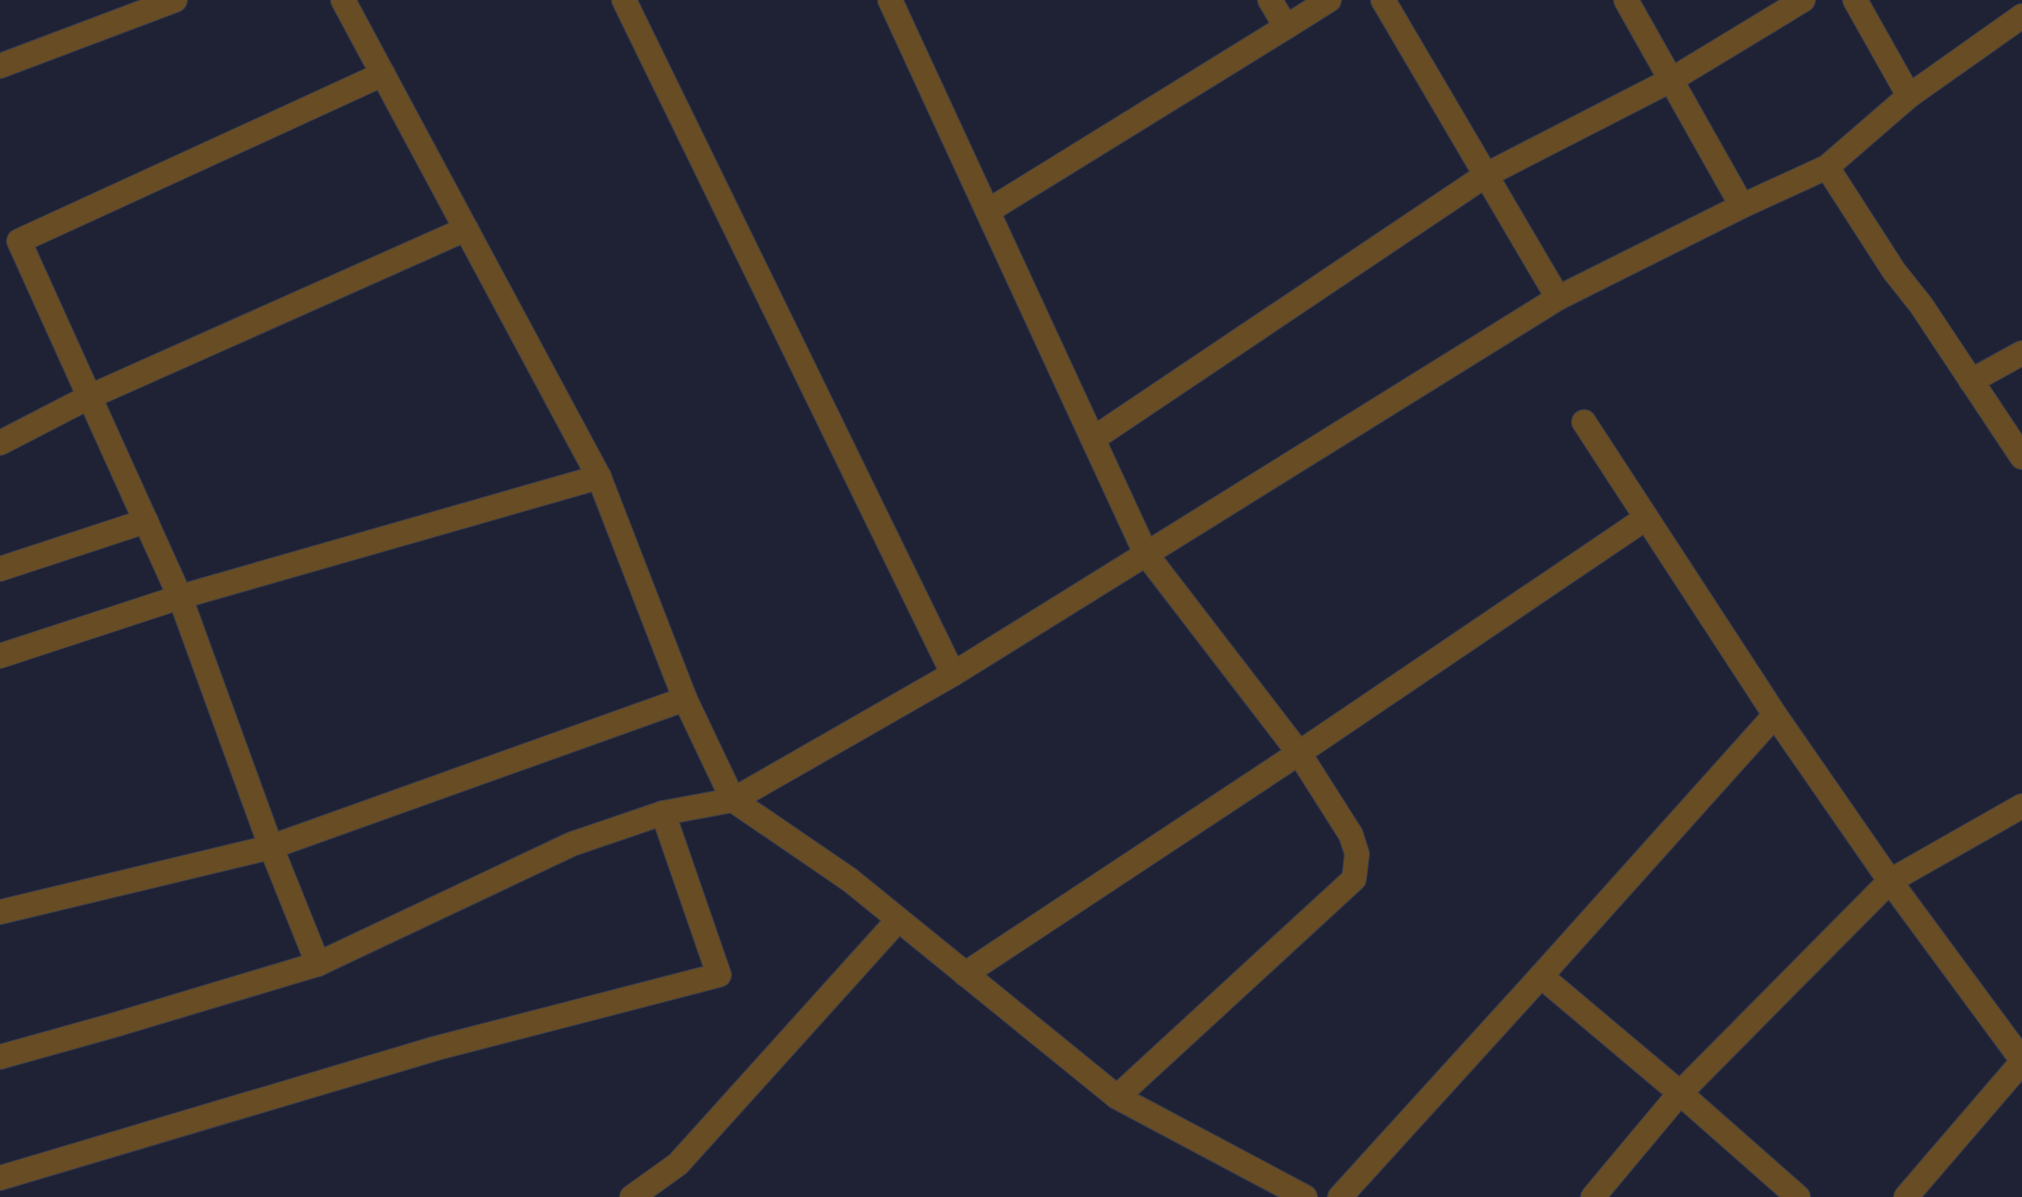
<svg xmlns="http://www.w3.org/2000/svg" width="2022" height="1197" viewBox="0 0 2022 1197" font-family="'Roboto Condensed',sans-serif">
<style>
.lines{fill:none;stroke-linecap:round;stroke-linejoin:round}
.street-casing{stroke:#383c4d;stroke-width:26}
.street{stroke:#684c24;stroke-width:24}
</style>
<rect width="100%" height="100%" fill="#1e2234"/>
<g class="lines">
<defs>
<g id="street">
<path d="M343 0 599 477 685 699 733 800 953 674 1558 298 1742 206 1827 167 1909 96 2022 16"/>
<path d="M624 0 953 674"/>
<path d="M1270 0 1286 27 1329 0"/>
<path d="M1383 0 1558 298"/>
<path d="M1626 0 1742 206"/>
<path d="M1855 0 1909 96"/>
<path d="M0 66 175 0"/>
<path d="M1827 167 1894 271 1921 305 2022 457"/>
<path d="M988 211 1286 27"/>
<path d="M1971 381 2022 353"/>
<path d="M1584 422 1775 715 1890 881 2022 806"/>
<path d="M1093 439 1486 175 1671 80 1803 0"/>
<path d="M0 443 89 397 466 229"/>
<path d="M0 569 146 521"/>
<path d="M0 656 180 597 599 477"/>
<path d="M0 912 271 847 685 699"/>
<path d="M318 964 271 847 180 597 19 241 383 74"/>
<path d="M965 974 1299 753 1646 518"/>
<path d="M1541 976 1680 1093 1798 1197"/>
<path d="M0 1057 111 1026 318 964 572 844 663 813 733 800 850 880 1117 1097 1354 879 1357 854 1351 835 1299 753 1146 554 890 0"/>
<path d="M1117 1097 1305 1197"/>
<path d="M0 1178 437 1048 719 975 663 813"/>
<path d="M632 1197 678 1164 898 920"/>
<path d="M1340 1197 1541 976 1775 715"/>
<path d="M1593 1197 1680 1093 1890 881 2022 1060"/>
<path d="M1906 1197 2022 1062"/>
</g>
</defs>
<!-- street casing -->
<use href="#street" class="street-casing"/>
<!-- street -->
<use href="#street" class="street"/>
</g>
</svg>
